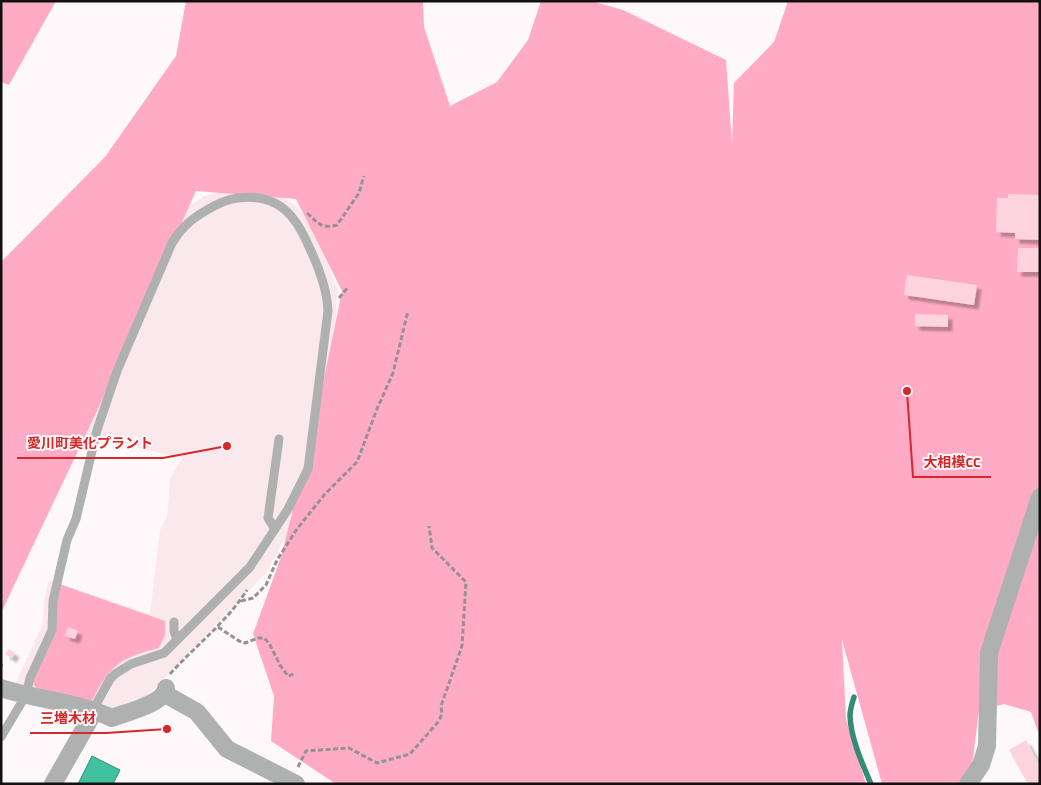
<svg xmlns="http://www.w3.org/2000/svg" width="1041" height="785" viewBox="0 0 1041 785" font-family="'Titillium Web','Noto Sans JP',sans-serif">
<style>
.built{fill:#f9e9ed}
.green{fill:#ffabc5}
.water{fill:#41c29f;stroke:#338d74}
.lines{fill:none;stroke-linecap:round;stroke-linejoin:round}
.stream{stroke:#338d74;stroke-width:5.5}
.building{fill:#fdd3de;filter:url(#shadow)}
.path{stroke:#969192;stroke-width:3;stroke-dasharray:5 2.5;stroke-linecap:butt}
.lane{stroke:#afb1b0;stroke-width:9}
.street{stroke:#afb1b0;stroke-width:18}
.leader{fill:none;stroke:#d62828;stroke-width:2}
.callout-dot{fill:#d62828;stroke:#fff8fa;stroke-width:2}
.callout-label{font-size:14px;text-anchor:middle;font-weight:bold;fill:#d62828;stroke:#fff8fa;stroke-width:4;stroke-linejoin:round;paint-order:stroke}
</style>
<defs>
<filter id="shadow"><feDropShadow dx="4.5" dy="4.5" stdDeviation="1" flood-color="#0004"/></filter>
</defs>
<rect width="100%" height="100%" fill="#fff8fa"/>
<!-- built -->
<path class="built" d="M229 188 270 190 295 205 309 221 338 290 329 393 319 473 267 572 145 698 116 711 14 686 43 624 44 600 49 580 150 614 160 530 167 517 170 479 182 458 81 434 179 214 204 196Z"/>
<!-- green -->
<g class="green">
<path d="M1 1H56L9 85 1 82Z"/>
<path d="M186 1H423L424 27 450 106 497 82 528 40 541 1H591L623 10 726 60 732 144 734 83 774 42 788 1H1040V737L1031 712 1004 704 979 711 972 765 961 784H882L842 640 846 719 866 784H336L271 741 274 696 253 634 281 557 316 418 342 291 296 199 196 191 96 413 1 613V262L105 157 176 56Z"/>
<path d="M59 584 165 621V635L159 648C121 657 109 666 92 701L37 690 33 683 40 664Z"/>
</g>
<!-- water -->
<path class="water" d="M92 756 120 770 113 784H78Z"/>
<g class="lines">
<!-- stream -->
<path class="stream" d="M854 697C852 703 850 710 850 716 851 739 862 763 871 784"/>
</g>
<!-- building -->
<g class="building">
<path d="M1008 194 1040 195V240L1015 239V233L996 232 997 198H1008Z"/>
<path d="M1018 248H1040V272H1017Z"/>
<path d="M907 275 977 285 974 305 904 295Z"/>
<path d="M915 314 948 315V327L915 326Z"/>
<path d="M68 627 78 631 75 639 65 636Z"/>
<path d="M9 649 15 653 12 658 5 654Z"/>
<path d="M1026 740 1040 766V784H1028L1009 750Z"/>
</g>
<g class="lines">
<!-- path -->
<g class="path">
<path d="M307 213C318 223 321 229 337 225L359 193 364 176"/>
<path d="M339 298 348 287"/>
<path d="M241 601 253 598 266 585 277 560 297 529 325 494 357 462 377 409 393 373 408 311"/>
<path d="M218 627 239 641 245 643 258 638H264L269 643 280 665 288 676 294 674"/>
<path d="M1 666 2 664"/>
<path d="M170 674C196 645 226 623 247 590"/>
<path d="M298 767 306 751 349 748 377 763 410 754 439 721 442 714 441 706 462 646 466 582 432 548 429 526"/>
</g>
<!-- lane -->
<g class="lane">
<path d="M275 529 268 518 279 439"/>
<path d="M174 622V631L177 640"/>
<path d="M1 737 26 695 30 678 52 630 53 601 67 540 76 519 97 430 117 371 172 243C184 224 194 217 214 206 238 193 272 193 291 216 299 225 305 237 310 249 319 268 327 289 328 311L308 469 288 509 250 567 164 653 131 664 115 674 110 679 93 710"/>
</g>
<!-- street -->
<g class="street">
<path d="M1 688C38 700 77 702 112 718 127 712 164 704 166 688"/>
<path d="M165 694 197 712 227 749 296 784"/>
<path d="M53 784 95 710"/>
<path d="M968 784 981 765 987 746 989 653 1040 497"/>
</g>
</g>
<!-- callouts -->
<path class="leader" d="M227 446L163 458H17M907 391L913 477H991M167 729L106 733H30"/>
<g class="callout-dot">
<circle cx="227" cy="446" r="5"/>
<circle cx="907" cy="391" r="5"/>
<circle cx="167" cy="729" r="5"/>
</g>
<g class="callout-label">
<text x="90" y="448">愛川町美化プラント</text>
<text x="952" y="467">大相模CC</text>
<text x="68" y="723">三増木材</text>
</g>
<!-- border -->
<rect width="1041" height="785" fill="none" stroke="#121010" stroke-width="5"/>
</svg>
